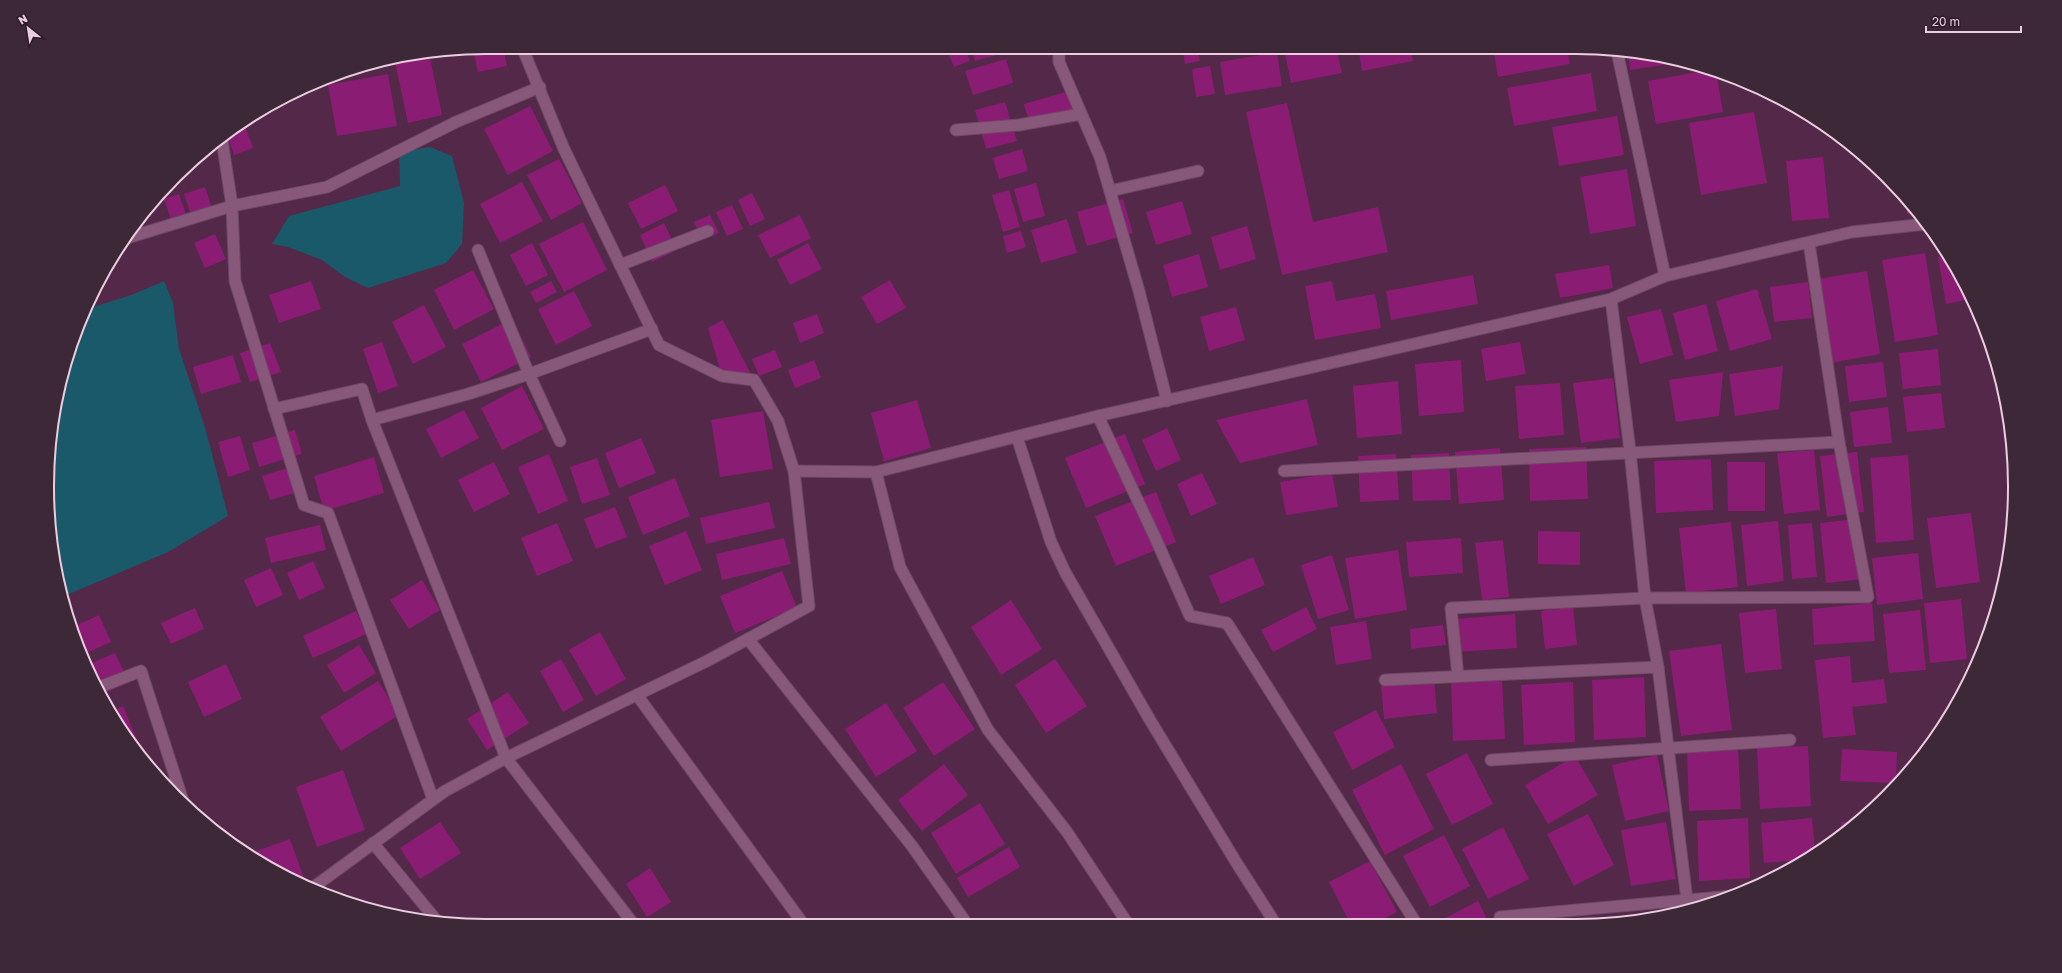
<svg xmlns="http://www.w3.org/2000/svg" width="2062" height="973" viewBox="0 0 2062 973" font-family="'Golos Text',sans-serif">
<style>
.water{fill:#195969}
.building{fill:#8a1d73}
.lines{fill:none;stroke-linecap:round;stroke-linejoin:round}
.minor-casing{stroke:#6d4863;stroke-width:13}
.minor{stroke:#88587a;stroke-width:11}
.rim{fill:none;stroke:#eacee0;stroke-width:2}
</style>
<rect width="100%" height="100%" fill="#542848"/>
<!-- water -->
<g class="water">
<path d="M430 147 452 156 464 203 462 244 446 263 368 288 345 277 322 260 288 247 272 244 289 216 400 186 399 152Z"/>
<path d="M164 281 173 303 179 349 205 427 228 516 168 552 62 597C42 521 43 419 71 345 75 332 81 321 87 309L134 294Z"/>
</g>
<!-- building -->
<g class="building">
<path d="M486 47H503L507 66 478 72 473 49Z"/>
<path d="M916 47H936L937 48 917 51Z"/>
<path d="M946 47H964L970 61 954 67Z"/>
<path d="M971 47H1007L1008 52 975 61Z"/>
<path d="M1182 47H1197L1200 61 1185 64Z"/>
<path d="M1289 47H1336L1342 73 1291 83 1284 48Z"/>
<path d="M1358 47H1410L1413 61 1362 71Z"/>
<path d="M1493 47H1567L1570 64 1498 77Z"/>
<path d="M1277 52 1282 86 1225 95 1220 62Z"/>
<path d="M1628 52 1661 55 1684 62 1630 70Z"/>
<path d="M429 53 442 115 408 123 394 57Z"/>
<path d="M1006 59 1013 83 973 95 965 71Z"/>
<path d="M1210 66 1215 94 1196 97 1192 69Z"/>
<path d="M1709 70 1716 72 1723 112 1656 124 1648 81Z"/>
<path d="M1591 73 1597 111 1514 126 1507 88Z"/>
<path d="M388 74 397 126 337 136 328 85Z"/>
<path d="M1076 89 1084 114 1031 129 1024 104Z"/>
<path d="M1005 102 1017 141 986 149 975 110Z"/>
<path d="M1287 103 1313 222 1378 207 1388 252 1282 275 1246 112Z"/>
<path d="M530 106 553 151 508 175 484 129Z"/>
<path d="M1754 112 1767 183 1701 195 1689 123Z"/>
<path d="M1617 116 1624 155 1559 166 1552 127Z"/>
<path d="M244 123 253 148 234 155 227 135Z"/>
<path d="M1022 149 1028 171 999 179 993 158Z"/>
<path d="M1823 157 1829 218 1792 221 1786 161Z"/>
<path d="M559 159 582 203 551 220 527 175Z"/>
<path d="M1627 169 1636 226 1590 234 1580 177Z"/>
<path d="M522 182 543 221 500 243 480 204Z"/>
<path d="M1036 183 1045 216 1023 222 1014 189Z"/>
<path d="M665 185 678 211 641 229 628 203Z"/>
<path d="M205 187 214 214 193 221 184 194Z"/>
<path d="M1009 190 1020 227 1003 232 992 195Z"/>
<path d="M752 193 765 219 750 226 738 200Z"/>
<path d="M179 194 188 220 173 225 164 199Z"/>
<path d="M1123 199 1133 233 1087 246 1077 212Z"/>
<path d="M1906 200 1909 203 1917 213 1907 214Z"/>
<path d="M1182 201 1192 234 1156 245 1146 212Z"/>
<path d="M732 205 743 229 727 236 716 212Z"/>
<path d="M710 215 719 233 702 240 694 222Z"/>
<path d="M800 215 811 238 770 258 758 235Z"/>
<path d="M1067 219 1077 253 1041 263 1031 230Z"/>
<path d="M583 222 607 270 564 292 539 244Z"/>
<path d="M664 223 677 250 652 262 640 235Z"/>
<path d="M1247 226 1256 259 1220 270 1211 237Z"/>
<path d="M1021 231 1026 247 1007 253 1003 236Z"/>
<path d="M215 234 226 259 205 268 194 243Z"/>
<path d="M532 243 548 275 526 286 510 255Z"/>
<path d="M808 243 822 269 790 285 777 260Z"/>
<path d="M1925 253 1938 335 1895 342 1882 260Z"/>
<path d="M1199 254 1208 287 1172 297 1163 265Z"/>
<path d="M1948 255 1971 299 1946 304 1938 257Z"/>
<path d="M1609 265 1613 288 1560 298 1555 274Z"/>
<path d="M473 270 494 309 454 330 434 290Z"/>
<path d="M1867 271 1880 354 1830 363 1817 279Z"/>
<path d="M1473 275 1478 304 1391 320 1386 291Z"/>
<path d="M890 280 906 308 877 324 861 297Z"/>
<path d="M311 281 321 309 279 323 269 295Z"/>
<path d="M551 281 557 292 536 303 530 292Z"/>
<path d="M1332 281 1336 301 1375 294 1381 328 1315 340 1305 286Z"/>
<path d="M1808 282 1812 318 1774 322 1770 287Z"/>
<path d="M1757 289 1772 339 1730 351 1716 301Z"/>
<path d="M574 291 592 326 556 345 538 309Z"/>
<path d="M1706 304 1718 351 1685 360 1673 313Z"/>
<path d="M424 305 446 347 413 364 392 322Z"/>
<path d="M1236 307 1245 340 1209 351 1200 317Z"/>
<path d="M1661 309 1673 355 1640 364 1627 317Z"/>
<path d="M817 314 824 333 800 343 793 323Z"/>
<path d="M512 319 531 357 481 382 462 344Z"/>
<path d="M723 320 754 380 722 376 708 328Z"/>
<path d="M382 342 398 386 378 393 363 349Z"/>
<path d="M1520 342 1526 374 1486 381 1481 349Z"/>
<path d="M270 343 281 372 250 382 240 353Z"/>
<path d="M1938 349 1941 385 1903 389 1899 353Z"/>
<path d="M775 350 782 367 759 376 752 359Z"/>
<path d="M233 355 241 382 201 394 193 367Z"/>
<path d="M814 360 821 378 795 388 788 370Z"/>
<path d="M1461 360 1464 412 1419 416 1415 364Z"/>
<path d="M1883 362 1887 397 1849 402 1845 366Z"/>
<path d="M1783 366 1779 409 1735 416 1729 374Z"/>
<path d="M1723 372 1719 416 1676 422 1669 380Z"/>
<path d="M1613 378 1620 438 1581 443 1573 383Z"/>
<path d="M1398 381 1402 434 1357 438 1353 386Z"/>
<path d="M1560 383 1564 435 1519 439 1515 386Z"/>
<path d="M522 386 544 429 502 450 481 408Z"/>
<path d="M1941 393 1945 428 1907 432 1903 397Z"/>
<path d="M1307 399 1318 445 1240 463 1216 420Z"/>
<path d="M917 400 931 448 884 461 871 413Z"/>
<path d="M1888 407 1892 443 1854 447 1850 412Z"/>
<path d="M464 410 479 438 441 458 426 429Z"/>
<path d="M763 411 773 469 720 477 711 420Z"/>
<path d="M1167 428 1181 460 1156 471 1142 440Z"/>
<path d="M295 430 302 454 259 467 252 443Z"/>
<path d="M1125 434 1145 484 1086 508 1065 458Z"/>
<path d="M240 436 250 470 228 477 218 442Z"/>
<path d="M641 438 656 473 619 488 605 453Z"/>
<path d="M1586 447 1588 499 1530 501 1529 449Z"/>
<path d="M1500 448 1504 500 1459 504 1455 452Z"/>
<path d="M1814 450 1820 510 1784 514 1777 453Z"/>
<path d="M1857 452 1864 512 1827 517 1820 456Z"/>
<path d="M1449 453 1451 500 1413 501 1411 455Z"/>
<path d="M549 454 568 501 538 514 518 467Z"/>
<path d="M1396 454 1399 500 1360 502 1358 456Z"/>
<path d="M1908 455 1914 540 1876 543 1870 458Z"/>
<path d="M374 457 384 493 324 511 314 476Z"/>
<path d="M597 458 610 495 582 504 570 467Z"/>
<path d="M1711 459 1713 510 1656 513 1654 461Z"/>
<path d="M494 462 510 494 474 512 458 480Z"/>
<path d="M1727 462H1765V511H1728Z"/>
<path d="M294 466 301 491 270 500 262 476Z"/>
<path d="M1202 473 1217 504 1191 516 1177 484Z"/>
<path d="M1332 473 1338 507 1286 515 1280 482Z"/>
<path d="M675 478 690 516 643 535 628 497Z"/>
<path d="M1156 492 1176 542 1116 566 1095 516Z"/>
<path d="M769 502 775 528 706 544 700 518Z"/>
<path d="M615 507 627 537 596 549 584 519Z"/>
<path d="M1971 513 1980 582 1936 588 1927 518Z"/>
<path d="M1856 519 1863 579 1826 583 1820 523Z"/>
<path d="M1778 521 1784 581 1747 586 1741 525Z"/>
<path d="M1731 522 1738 587 1686 593 1679 528Z"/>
<path d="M557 523 573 561 537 576 521 538Z"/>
<path d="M1812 523 1817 577 1792 579 1788 525Z"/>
<path d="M320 525 326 550 271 563 265 538Z"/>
<path d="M686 531 702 570 665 585 649 546Z"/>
<path d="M1538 531 1580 532V565L1538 564Z"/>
<path d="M784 538 791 564 722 580 716 554Z"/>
<path d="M1461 538 1463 573 1409 577 1406 542Z"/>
<path d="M1503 540 1509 597 1482 600 1475 543Z"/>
<path d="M1398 550 1407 610 1355 619 1345 558Z"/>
<path d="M1918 553 1923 599 1877 605 1872 558Z"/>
<path d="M1332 555 1349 610 1318 619 1301 565Z"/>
<path d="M1253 557 1265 585 1221 604 1209 576Z"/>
<path d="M313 561 325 588 299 600 287 573Z"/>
<path d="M271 568 283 595 256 607 244 580Z"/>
<path d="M782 571 797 608 735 633 720 596Z"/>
<path d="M422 580 440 610 409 629 390 600Z"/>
<path d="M1961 599 1967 659 1930 663 1924 603Z"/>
<path d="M1011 600 1042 649 1001 675 971 627Z"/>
<path d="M1872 603 1875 641 1814 645 1812 609Z"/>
<path d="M1306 607 1317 629 1273 652 1261 630Z"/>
<path d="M1573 607 1577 645 1545 649 1541 611Z"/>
<path d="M195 608 204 629 171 644 161 623Z"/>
<path d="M1776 609 1782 669 1745 673 1739 613Z"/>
<path d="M1920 610 1926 670 1889 673 1883 614Z"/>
<path d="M356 611 366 634 313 658 303 636Z"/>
<path d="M1515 614 1517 648 1457 652 1455 619Z"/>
<path d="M99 615 111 642 82 655 71 628Z"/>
<path d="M1366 621 1372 659 1336 665 1330 627Z"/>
<path d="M1443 625 1446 645 1411 649 1410 629Z"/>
<path d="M600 632 626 679 596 696 569 650Z"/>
<path d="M1721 644 1732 730 1681 736 1669 651Z"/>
<path d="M359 645 376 673 344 693 327 665Z"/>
<path d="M115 653 129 682 101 695 87 665Z"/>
<path d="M1850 656 1852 683 1884 679 1887 703 1852 707 1856 735 1823 738 1815 660Z"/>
<path d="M561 659 584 700 563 712 540 671Z"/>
<path d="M1055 659 1087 706 1046 733 1015 685Z"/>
<path d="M226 664 242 699 204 717 188 682Z"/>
<path d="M1644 677 1646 737 1594 740 1592 680Z"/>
<path d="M1502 678 1505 739 1453 741 1451 681Z"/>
<path d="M1434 680 1437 713 1384 719 1381 686Z"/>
<path d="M378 681 399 715 341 751 320 717Z"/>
<path d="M943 682 975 729 934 756 903 708Z"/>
<path d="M1573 682 1575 742 1524 745 1521 685Z"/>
<path d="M508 692 529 723 487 750 467 719Z"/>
<path d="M886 703 917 751 876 777 845 729Z"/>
<path d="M123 706 139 745 135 747 110 712Z"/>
<path d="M1376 710 1395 747 1352 770 1333 732Z"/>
<path d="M1808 746 1811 806 1760 809 1757 748Z"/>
<path d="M1738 748 1741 809 1689 811 1687 750Z"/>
<path d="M1842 749 1897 752 1896 783 1840 781Z"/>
<path d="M1467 753 1493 804 1452 825 1426 774Z"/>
<path d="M1657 755 1669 811 1625 821 1612 765Z"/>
<path d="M1575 756 1598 795 1548 824 1525 785Z"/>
<path d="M944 764 968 795 922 831 898 800Z"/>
<path d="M1401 764 1434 829 1385 855 1352 790Z"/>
<path d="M343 770 365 830 317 847 296 787Z"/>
<path d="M980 803 1005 844 956 874 931 833Z"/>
<path d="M1588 814 1614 865 1574 886 1547 834Z"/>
<path d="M1748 818 1750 878 1699 881 1697 821Z"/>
<path d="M1812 818 1815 851 1800 860 1764 863 1761 823Z"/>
<path d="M1858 821 1843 835 1842 836 1841 822Z"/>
<path d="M440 822 461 853 420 879 400 848Z"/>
<path d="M1666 822 1676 879 1631 886 1621 830Z"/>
<path d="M1503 827 1529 879 1488 899 1462 849Z"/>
<path d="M1444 835 1470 886 1430 907 1403 856Z"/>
<path d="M290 839 306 884 303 885 267 867 248 854Z"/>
<path d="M1009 847 1020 867 968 897 957 878Z"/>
<path d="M1370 861 1397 912 1375 923H1350L1329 882Z"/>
<path d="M650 868 671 902 647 917 626 884Z"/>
<path d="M1478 901 1489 923H1436Z"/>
<path d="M1649 917V918L1636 921 1635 919Z"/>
</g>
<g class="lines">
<defs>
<g id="minor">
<path d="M1059 47V62L1100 157 1139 291 1167 401"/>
<path d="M1617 51 1665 276"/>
<path d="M956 130 1019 125 1081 114"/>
<path d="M222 140 232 206 327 187 456 122 540 87"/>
<path d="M1110 191 1198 171"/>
<path d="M127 238 232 206 235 281 304 505 328 513 433 799"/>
<path d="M478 250 529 374 560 441"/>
<path d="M620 265 708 231"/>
<path d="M1611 299 1630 451 1645 598 1658 667 1688 908"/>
<path d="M274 409 362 389 372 420"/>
<path d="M1098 416 1154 535 1190 616 1227 623 1416 923"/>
<path d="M1017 437 1051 542 1065 572 1150 720 1236 862 1275 923"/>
<path d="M794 471 876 472 1098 416 1611 299 1665 276 1852 232 1926 224"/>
<path d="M1284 471 1839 442"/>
<path d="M876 472 900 567 988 730 1067 832 1128 924"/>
<path d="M748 639 912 846 967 924"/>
<path d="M1458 676 1451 608 1645 598 1868 597 1839 442 1809 243"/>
<path d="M1385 680 1658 667"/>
<path d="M97 688 141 671 184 804"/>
<path d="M637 695 804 925"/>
<path d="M1491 760 1790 740"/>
<path d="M373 843 437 921"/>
<path d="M311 889 445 791 506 758 707 661 809 606 794 471 778 421 754 380 722 376 659 345 564 149 522 47"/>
<path d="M1500 917 1732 896"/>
<path d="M635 926 506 758 372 420 468 394 529 374 652 329"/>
</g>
</defs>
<!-- minor casing -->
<use href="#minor" class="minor-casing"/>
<!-- minor -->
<use href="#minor" class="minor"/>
</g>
<!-- crop -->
<path d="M0 0H2062V973H0ZM486 54H1576A432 432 0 0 1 2008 486V487A432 432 0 0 1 1576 919H486A432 432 0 0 1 54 487V486A432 432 0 0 1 486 54Z" fill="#3d2837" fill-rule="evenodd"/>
<path class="rim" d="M486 54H1576A432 432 0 0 1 2008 486V487A432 432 0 0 1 1576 919H486A432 432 0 0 1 54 487V486A432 432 0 0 1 486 54Z"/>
<!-- north arrow -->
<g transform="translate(28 28) rotate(330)" stroke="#2e1a28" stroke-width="3" paint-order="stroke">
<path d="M0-3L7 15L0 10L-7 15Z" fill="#eacee0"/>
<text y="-6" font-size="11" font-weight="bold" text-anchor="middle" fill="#eacee0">N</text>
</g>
<!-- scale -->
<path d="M1926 26v6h95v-6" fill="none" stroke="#eacee0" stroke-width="2"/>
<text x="1932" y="26" font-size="12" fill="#eacee0" stroke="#2e1a28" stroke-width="3" paint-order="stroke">20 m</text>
</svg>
